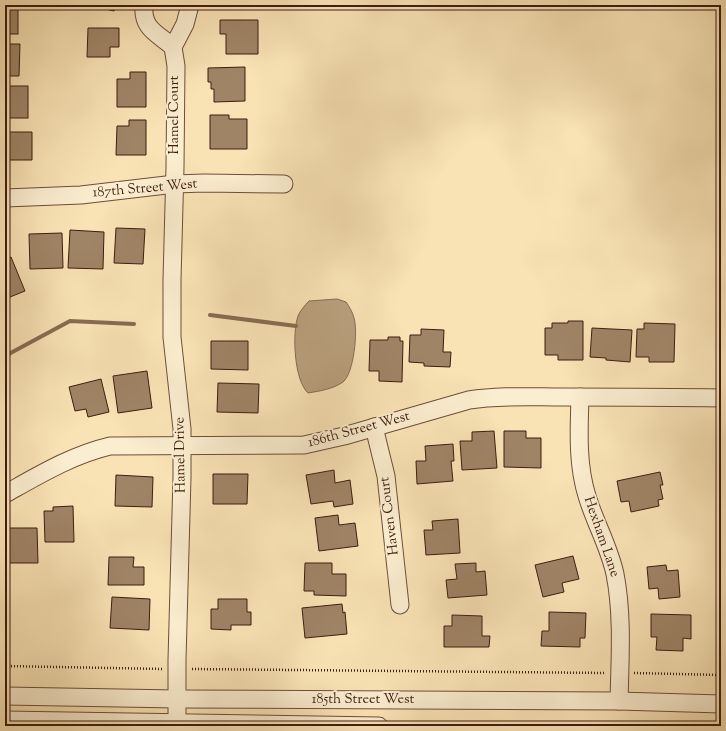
<svg xmlns="http://www.w3.org/2000/svg" width="726" height="731" viewBox="0 0 726 731" font-family="'Sorts Mill Goudy',serif">
<style>
.water{fill:#b9a07d;stroke:#886c51}
.lines{fill:none;stroke-linecap:round;stroke-linejoin:round}
.stream{stroke:#886c51;stroke-width:4}
.building{fill:#9f8466;stroke:#3e1d10}
.minor-casing{stroke:#6d4e39;stroke-width:19}
.path{stroke:#3e1d10;stroke-width:2.5;stroke-dasharray:1 2;stroke-linecap:butt}
.minor{stroke:#fbedcf;stroke-width:17}
.labels{text-anchor:middle;dominant-baseline:central;stroke-width:4;stroke-linejoin:round;paint-order:stroke}
.street-label{font-size:14px;fill:#3e1d10;stroke:#fbedcf}
</style>
<rect width="100%" height="100%" fill="#f9e3b5"/>
<filter id="stains"><feTurbulence type="fractalNoise" baseFrequency=".005" numOctaves="4"/><feColorMatrix values="0 0 0 0 .2 0 0 0 0 .09 0 0 0 0 .02 0 0 0 .5 -.17"/></filter>
<radialGradient id="worn" r=".72"><stop offset=".6" stop-color="#630" stop-opacity="0"/><stop offset="1" stop-color="#630" stop-opacity=".3"/></radialGradient>
<!-- water -->
<path class="water" d="M337 299 346 302C349 306 353 313 354 318 358 331 354 373 343 382 333 389 320 391 308 393 294 380 292 333 298 316 300 311 305 305 309 301Z"/>
<g class="lines">
<!-- stream -->
<g class="stream">
<path d="M210 315 296 326"/>
<path d="M5 356 70 321 134 324"/>
</g>
</g>
<!-- building -->
<g class="building">
<path d="M89 5H116L114 11Z"/>
<rect x="5" y="8" width="13" height="26"/>
<path d="M220 20H258V54H226V34H220Z"/>
<path d="M88 28H119V47H110V57H87Z"/>
<path d="M5 44H20L19 76H5Z"/>
<path d="M245 67V101L214 102V89H211V82H208V68Z"/>
<path d="M130 72H146V107H117V79H130Z"/>
<rect x="5" y="86" width="23" height="32"/>
<path d="M210 115H229V119H247V149H210Z"/>
<path d="M129 120H146V155H116L117 126H129Z"/>
<path d="M5 129H9V132H32V160H5Z"/>
<path d="M116 228 145 229 143 264 114 263Z"/>
<path d="M70 230 104 232 103 269 68 268Z"/>
<path d="M62 233 63 268 30 269 29 234Z"/>
<path d="M11 257 25 291 5 299V260Z"/>
<path d="M568 321H583V360H558V355H545V328H552V323H568Z"/>
<path d="M644 323 675 324 674 362H649V357H636L637 329H644Z"/>
<path d="M592 328 632 330 630 362 606 360V358L590 357Z"/>
<path d="M421 329 444 330 443 352H451L450 367 424 366V363L409 362 410 335H421Z"/>
<path d="M388 337H400V341H403L402 382 379 381V371H369L370 340H388Z"/>
<path d="M211 341H248V370L211 369Z"/>
<path d="M147 371 152 408 118 413 113 376Z"/>
<path d="M101 379 109 412 88 417 86 409 75 411 69 387Z"/>
<path d="M218 383 259 384 258 413 217 412Z"/>
<path d="M494 431 497 468 462 470 460 441H472V432Z"/>
<path d="M504 431H526V438H541V468L504 467Z"/>
<path d="M453 444 454 461H451L453 481 417 484 416 461H426L425 446Z"/>
<path d="M334 470 335 483 350 480 353 504 334 507 333 501 311 504 306 475Z"/>
<path d="M660 472 663 485H660L663 499 658 500 659 506 631 512 629 501 621 502 617 481Z"/>
<path d="M213 474H248L247 504H213Z"/>
<path d="M116 475 153 477 152 507 115 506Z"/>
<path d="M73 506 74 542H45L44 511H53V507Z"/>
<path d="M338 515 339 525 355 523 358 546 319 551 315 518Z"/>
<path d="M458 519 460 553 426 555 424 530H433L432 521Z"/>
<path d="M5 528H37L38 563H5Z"/>
<path d="M573 556 579 579 562 583 564 592 543 597 535 565Z"/>
<path d="M109 557H134L133 567H144V585H108Z"/>
<path d="M305 563H332V574H346V596L314 595V591H304Z"/>
<path d="M476 563V572L485 571 487 595 448 598 446 580 457 579 455 564Z"/>
<path d="M666 565 667 571 678 570 680 597 659 599 658 588 649 589 647 567Z"/>
<path d="M112 597 150 599 149 630 110 628Z"/>
<path d="M218 599H247V612H251V625H231V630L211 629V609H218Z"/>
<path d="M342 604 343 613 345 612 347 634 305 638 302 608Z"/>
<path d="M549 612 586 613 585 638H580V647L541 646 542 631H549Z"/>
<path d="M651 614 691 615V639L683 638V651L656 650 657 637H651Z"/>
<path d="M452 615 482 616V636H490L489 647H444V626H452Z"/>
</g>
<g class="lines">
<defs>
<g id="minor">
<path d="M144 5C142 29 157 33 173 47"/>
<path d="M5 198 81 195 175 184 204 183 284 184"/>
<path d="M580 397C579 430 577 464 587 496 595 523 609 546 615 574 623 615 620 659 619 701"/>
<path d="M374 427 386 476 400 605"/>
<path d="M5 494C39 475 72 455 110 446L304 445 344 436 469 400C500 395 532 397 563 397 616 397 668 397 721 398"/>
<path d="M5 696 177 699 619 701 721 704"/>
<path d="M5 720 379 726"/>
<path d="M177 726V660L182 477V429L172 337V280L175 167 176 66 173 47 185 24 189 9 188 5"/>
</g>
</defs>
<!-- minor casing -->
<use href="#minor" class="minor-casing"/>
<!-- path -->
<g class="path">
<path d="M5 666 163 669"/>
<path d="M192 669 605 673"/>
<path d="M634 673 721 675"/>
</g>
<!-- minor -->
<use href="#minor" class="minor"/>
</g>
<g class="labels">
<!-- street labels -->
<g class="street-label">
<text transform="translate(175 115) rotate(-90)">Hamel Court</text>
<text transform="translate(145 189) rotate(-5)">187th Street West</text>
<text transform="translate(359 430) rotate(-15)">186th Street West</text>
<text transform="translate(181 455) rotate(-91)">Hamel Drive</text>
<text transform="translate(390 516) rotate(-97)">Haven Court</text>
<text transform="translate(601 537) rotate(71)">Hexham Lane</text>
<text x="363" y="700">185th Street West</text>
</g>
</g>
<!-- margin -->
<rect width="726" height="731" fill="none" stroke="#f9e3b5" stroke-width="20"/>
<rect x="6" y="6" width="714" height="719" fill="none" stroke="#3e1d10" stroke-width="2"/>
<rect x="10" y="10" width="706" height="711" fill="none" stroke="#3e1d10"/>
<rect width="100%" height="100%" filter="url(#stains)"/>
<rect width="100%" height="100%" fill="url(#worn)"/>
</svg>
